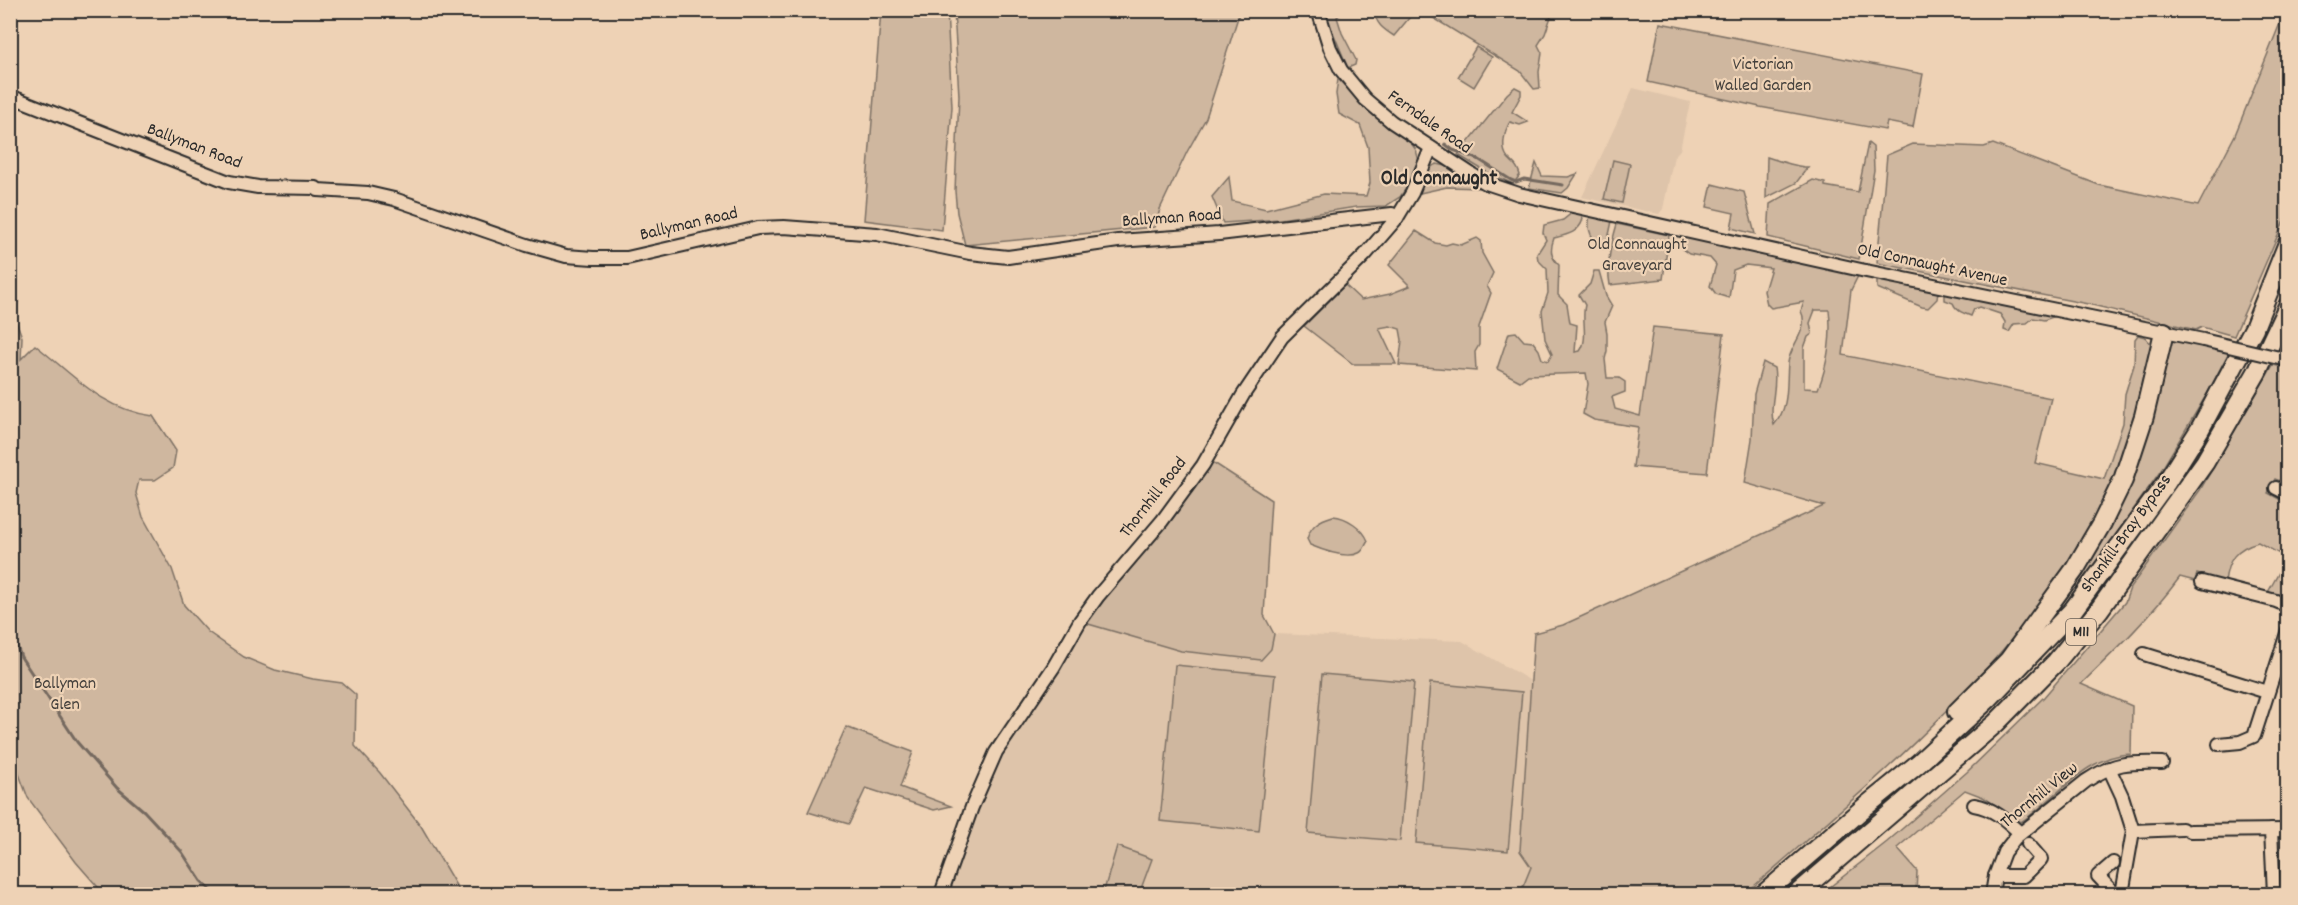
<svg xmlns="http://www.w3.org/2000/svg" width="2298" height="905" viewBox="0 0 2298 905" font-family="Dekko,sans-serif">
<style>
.built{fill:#dec4aa}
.green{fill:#cfb79f;stroke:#7d7165;stroke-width:1.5;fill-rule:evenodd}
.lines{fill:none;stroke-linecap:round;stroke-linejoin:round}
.stream{stroke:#74695f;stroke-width:3}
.minor-casing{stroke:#2b2b2b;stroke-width:16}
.highway-casing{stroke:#2b2b2b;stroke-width:22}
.minor{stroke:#eed2b5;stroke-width:12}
.highway{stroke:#eed2b5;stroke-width:18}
.minor-bridge-casing{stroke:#2b2b2b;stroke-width:16;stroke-linecap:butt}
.minor-bridge{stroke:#eed2b5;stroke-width:12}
.labels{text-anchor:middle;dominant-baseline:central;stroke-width:4.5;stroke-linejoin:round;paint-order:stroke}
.shield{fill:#eed2b5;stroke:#665d54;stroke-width:1.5}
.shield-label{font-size:16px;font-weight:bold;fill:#2b2b2b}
.park-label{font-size:18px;fill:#44403c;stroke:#eed2b5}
.street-label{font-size:18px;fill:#2b2b2b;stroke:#eed2b5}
.quarter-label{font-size:21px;font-weight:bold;fill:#2b2b2b;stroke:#eed2b5}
</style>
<rect width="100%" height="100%" fill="#eed2b5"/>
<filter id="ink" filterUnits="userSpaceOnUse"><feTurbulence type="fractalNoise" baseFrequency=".0167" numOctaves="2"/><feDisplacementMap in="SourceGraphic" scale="12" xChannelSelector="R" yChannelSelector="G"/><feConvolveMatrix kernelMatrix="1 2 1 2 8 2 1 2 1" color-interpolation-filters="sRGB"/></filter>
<g filter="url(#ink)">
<!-- built -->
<g class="built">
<path d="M1633 88 1690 102 1680 150 1674 156 1663 209 1659 214 1582 197Z"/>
<path d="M1085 623 1181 651 1271 649 1274 634 1462 641 1531 681 1520 851 1531 866 1520 894H948L996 758Z"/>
</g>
<!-- green -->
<g class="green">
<path d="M881 11H947L952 107 942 230 864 220Z"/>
<path d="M954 11H1240L1206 118 1187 152 1160 209 1155 227 965 245 957 213 955 191 959 96Z"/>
<path d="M1324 11H1345L1337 17 1342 33 1356 60 1355 65 1348 68Z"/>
<path d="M1374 11V10L1415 11 1394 36C1383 29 1376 24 1374 11Z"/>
<path d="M1422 11H1553L1545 34 1538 45 1542 53 1539 72 1540 88 1534 89 1520 71Z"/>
<path d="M2285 11H2288L2287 214 2234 336 2202 327 2196 330 2088 304 1877 263 1887 155 1913 144 1984 147 1993 144 2099 185 2198 206 2235 135Z"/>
<path d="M1660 23 1923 74 1913 127 1887 122 1885 130 1760 107 1648 82Z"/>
<path d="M1476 47 1492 57 1474 87 1458 77Z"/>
<path d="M1338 79 1375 116 1411 143 1416 150 1419 161 1412 180 1400 197 1386 206 1356 207 1281 219 1223 223 1212 197 1229 177 1232 201 1266 209 1324 194 1366 196 1370 183 1368 147 1360 125 1339 114 1336 94Z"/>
<path d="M1515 87 1521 90V95L1512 112 1528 122 1520 125 1510 122C1505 130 1501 146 1506 155 1511 164 1516 161 1520 175L1513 184 1488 173 1458 155 1507 94Z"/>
<path d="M1868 143 1873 147 1874 170 1859 259 1768 237 1770 204 1813 180 1825 183V186L1858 192Z"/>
<path d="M1767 157C1777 160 1800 168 1808 167L1796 183 1766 198Z"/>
<path d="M1613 160 1630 164 1622 203 1604 199Z"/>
<path d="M1536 163 1542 176 1568 177 1577 174 1568 188 1562 193 1529 188Z"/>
<path d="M1437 164 1451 167 1478 184 1480 188 1447 187 1420 193C1422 183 1426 167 1437 164Z"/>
<path d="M1712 184 1744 192 1755 234 1731 228 1734 213 1707 207Z"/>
<path d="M1573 212 1581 213 1583 219C1579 233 1567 235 1554 238 1550 249 1550 257 1559 265L1558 295 1567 304 1570 323 1577 325 1575 352 1580 351C1589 339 1581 320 1585 305L1579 295 1590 284 1594 271H1599L1606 296 1612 306 1605 322 1607 333V351L1605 359 1607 378H1619L1625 382V392L1612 397 1615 409 1640 416 1653 327 1724 334 1707 473 1633 467 1638 427 1594 420 1583 414 1588 384 1586 373 1528 375 1520 381 1497 369 1509 333 1516 332 1524 341 1533 342 1539 350 1542 359 1548 361 1552 354 1545 339 1542 311 1548 293 1547 269 1538 260 1537 254 1546 240 1543 233 1544 225 1563 220Z"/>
<path d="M1590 216 1612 221 1606 249H1603C1592 239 1586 231 1590 216Z"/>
<path d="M1617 224 1669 235 1663 279 1610 285C1606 263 1611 245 1617 224Z"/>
<path d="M1416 231 1435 243 1446 245 1452 243 1461 245 1477 238 1481 241 1482 253 1493 273 1487 286 1491 293 1479 327V345L1475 352 1476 371 1399 365 1402 340 1400 329 1390 326 1379 328 1396 364H1353L1304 326 1345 285 1361 300 1390 294 1410 286 1389 265Z"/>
<path d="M1683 237 1859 274 1851 290 1843 355 2051 398 2035 463 2104 479 2123 423 2125 394 2134 365 2135 339 2138 335 2145 337 2151 344C2143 386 2132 427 2118 467 2105 502 2085 536 2065 567 1980 697 1859 793 1745 894H1520L1531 867 1520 851 1534 633 1563 625 1824 506 1745 483 1752 439 1754 394 1763 362 1774 368C1778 388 1768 406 1774 425 1790 407 1786 385 1788 363 1790 345 1810 329 1801 311L1804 302 1771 308 1767 304 1764 291 1771 268 1746 265 1733 270 1729 298 1716 294 1710 286 1716 265 1710 258 1689 254 1682 249ZM1815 310H1829C1832 335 1828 365 1818 389L1804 388V348L1808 337 1812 334 1810 323Z"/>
<path d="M1877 278 1938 291 1937 299 1928 308 1922 307 1877 288Z"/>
<path d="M11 287 18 301 14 315 22 337 21 359 35 345C74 375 101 409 153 416L176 451 173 468 155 480H139L136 493 143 517 172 569 184 605 208 632 244 657 275 670 313 679 342 683 356 695 355 746 380 773 421 826 461 894H104L76 862 28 798 19 774 11 725Z"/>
<path d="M1945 293 2056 316 2044 320 2033 318 2027 323 2014 324 2009 332 2004 330 2005 322 2000 314 1979 307 1974 309 1971 316C1963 313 1956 311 1953 303L1945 300Z"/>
<path d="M2169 335 2230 350 2207 394 2162 469 2078 588 2073 582 2105 524Z"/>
<path d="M2273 365 2287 368V462L2280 481 2275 479 2268 493 2279 499H2287V601L2267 594 2287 558 2258 542C2236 548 2227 560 2225 583L2197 574 2195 581 2180 577C2151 616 2116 650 2081 684L2132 706 2131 754C2085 755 2056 800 2021 822L1983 797 1965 790 1897 848 1917 871 1916 894H1821L1887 842 1967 772 2044 697 2125 602 2130 588 2200 490Z"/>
<path d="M1211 461 1271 500 1264 615 1274 634 1271 649 1261 660 1181 651 1085 623 1192 492Z"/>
<path d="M1333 516C1347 517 1363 528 1368 541 1365 545 1364 551 1359 553 1347 559 1322 550 1310 545L1307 539C1311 525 1319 520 1333 516Z"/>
<path d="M1175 665 1275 675 1259 831 1160 821Z"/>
<path d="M1322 674 1414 682 1400 841 1308 833Z"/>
<path d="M1430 683 1522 692 1508 851 1416 843Z"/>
<path d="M846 727 913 752 900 787 951 806 934 810 866 788 849 824 808 812Z"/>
<path d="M1117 846 1152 859 1139 894H1103Z"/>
</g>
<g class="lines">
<!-- stream -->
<g class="stream">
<path d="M1445 144 1453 150 1478 159 1511 180 1516 182 1524 179 1563 185"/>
<path d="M10 627 21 657 77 742 117 788 144 811 182 852 201 881 215 894"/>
</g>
<defs>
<g id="minor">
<path d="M1318 10 1330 48 1341 70 1365 99 1392 122 1471 174 1486 183 1519 194 1861 270 2203 340"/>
<path d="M10 96 229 182 258 187 316 188 318 190 368 193 394 199 527 245 566 256 593 258H627L758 228 784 227 877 234 970 253 1008 257 1118 241 1219 234 1392 214 1397 218"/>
<path d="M2276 488 2288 494"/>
<path d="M2202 582 2276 601 2288 606"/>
<path d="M2144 654 2267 692"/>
<path d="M2219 744 2240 742 2254 736 2288 630"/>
<path d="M2109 768 2122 796 2133 831 2122 894"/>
<path d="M1974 805C1993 808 2006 820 2020 833"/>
<path d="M2271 830 2274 894"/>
<path d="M2133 831 2182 829"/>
<path d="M2190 831 2288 830"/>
<path d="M2028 844 2041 859 2024 876H1995L2004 852 2015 838 2086 781C2115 762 2128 762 2162 763"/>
<path d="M2113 863 2098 876 2112 891 2122 894"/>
<path d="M941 894 972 807 996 752 1053 668 1080 621 1098 596 1162 521 1203 465 1243 395 1282 337 1365 255 1397 218 1412 193 1431 148"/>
<path d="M1992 894 1995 876"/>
</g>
<g id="highway">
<path d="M1957 712 2009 660 2075 569 2102 523 2123 480 2144 416 2164 332"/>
<path d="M1764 894 1866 806 1919 763 1988 699 2073 610 2166 483 2200 429 2254 328 2288 243"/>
<path d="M1797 894 1996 723 2056 662 2099 610 2205 462 2257 372 2288 306"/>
</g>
</defs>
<!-- minor casing -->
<use href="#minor" class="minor-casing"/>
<!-- highway casing -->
<use href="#highway" class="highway-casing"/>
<!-- minor -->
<use href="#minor" class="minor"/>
<!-- highway -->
<use href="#highway" class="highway"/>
<defs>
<path id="minor-bridge" d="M2203 340 2288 360"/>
</defs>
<!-- minor-bridge casing -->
<use href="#minor-bridge" class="minor-bridge-casing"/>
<!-- minor-bridge -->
<use href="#minor-bridge" class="minor-bridge"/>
</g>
</g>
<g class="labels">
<!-- shield labels -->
<rect class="shield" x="2066" y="619" width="30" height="26" rx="4.5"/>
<g class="shield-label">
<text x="2081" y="632">M11</text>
</g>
<!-- park labels -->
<g class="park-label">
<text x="1763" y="65">Victorian<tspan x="1763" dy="21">Walled Garden</tspan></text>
<text x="1637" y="245">Old Connaught<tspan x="1637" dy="21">Graveyard</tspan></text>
<text x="65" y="684">Ballyman<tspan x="65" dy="21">Glen</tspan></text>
</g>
<!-- street labels -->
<g class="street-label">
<text transform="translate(1429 123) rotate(35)">Ferndale Road</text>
<text transform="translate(194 147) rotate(21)">Ballyman Road</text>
<text transform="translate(1172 219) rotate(-4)">Ballyman Road</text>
<text transform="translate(689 225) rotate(-13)">Ballyman Road</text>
<text transform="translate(1932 266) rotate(12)">Old Connaught Avenue</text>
<text transform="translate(1154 498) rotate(-52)">Thornhill Road</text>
<text transform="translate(2127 534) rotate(-54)">Shankill-Bray Bypass</text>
<text transform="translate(2040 796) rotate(-39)">Thornhill View</text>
</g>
<!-- quarter labels -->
<g class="quarter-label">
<text x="1439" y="180">Old Connaught</text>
</g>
</g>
<!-- margin -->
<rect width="2298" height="905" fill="none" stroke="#eed2b5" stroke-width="36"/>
<rect x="18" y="18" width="2262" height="869" fill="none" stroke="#2b2b2b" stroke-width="2" filter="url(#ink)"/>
</svg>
